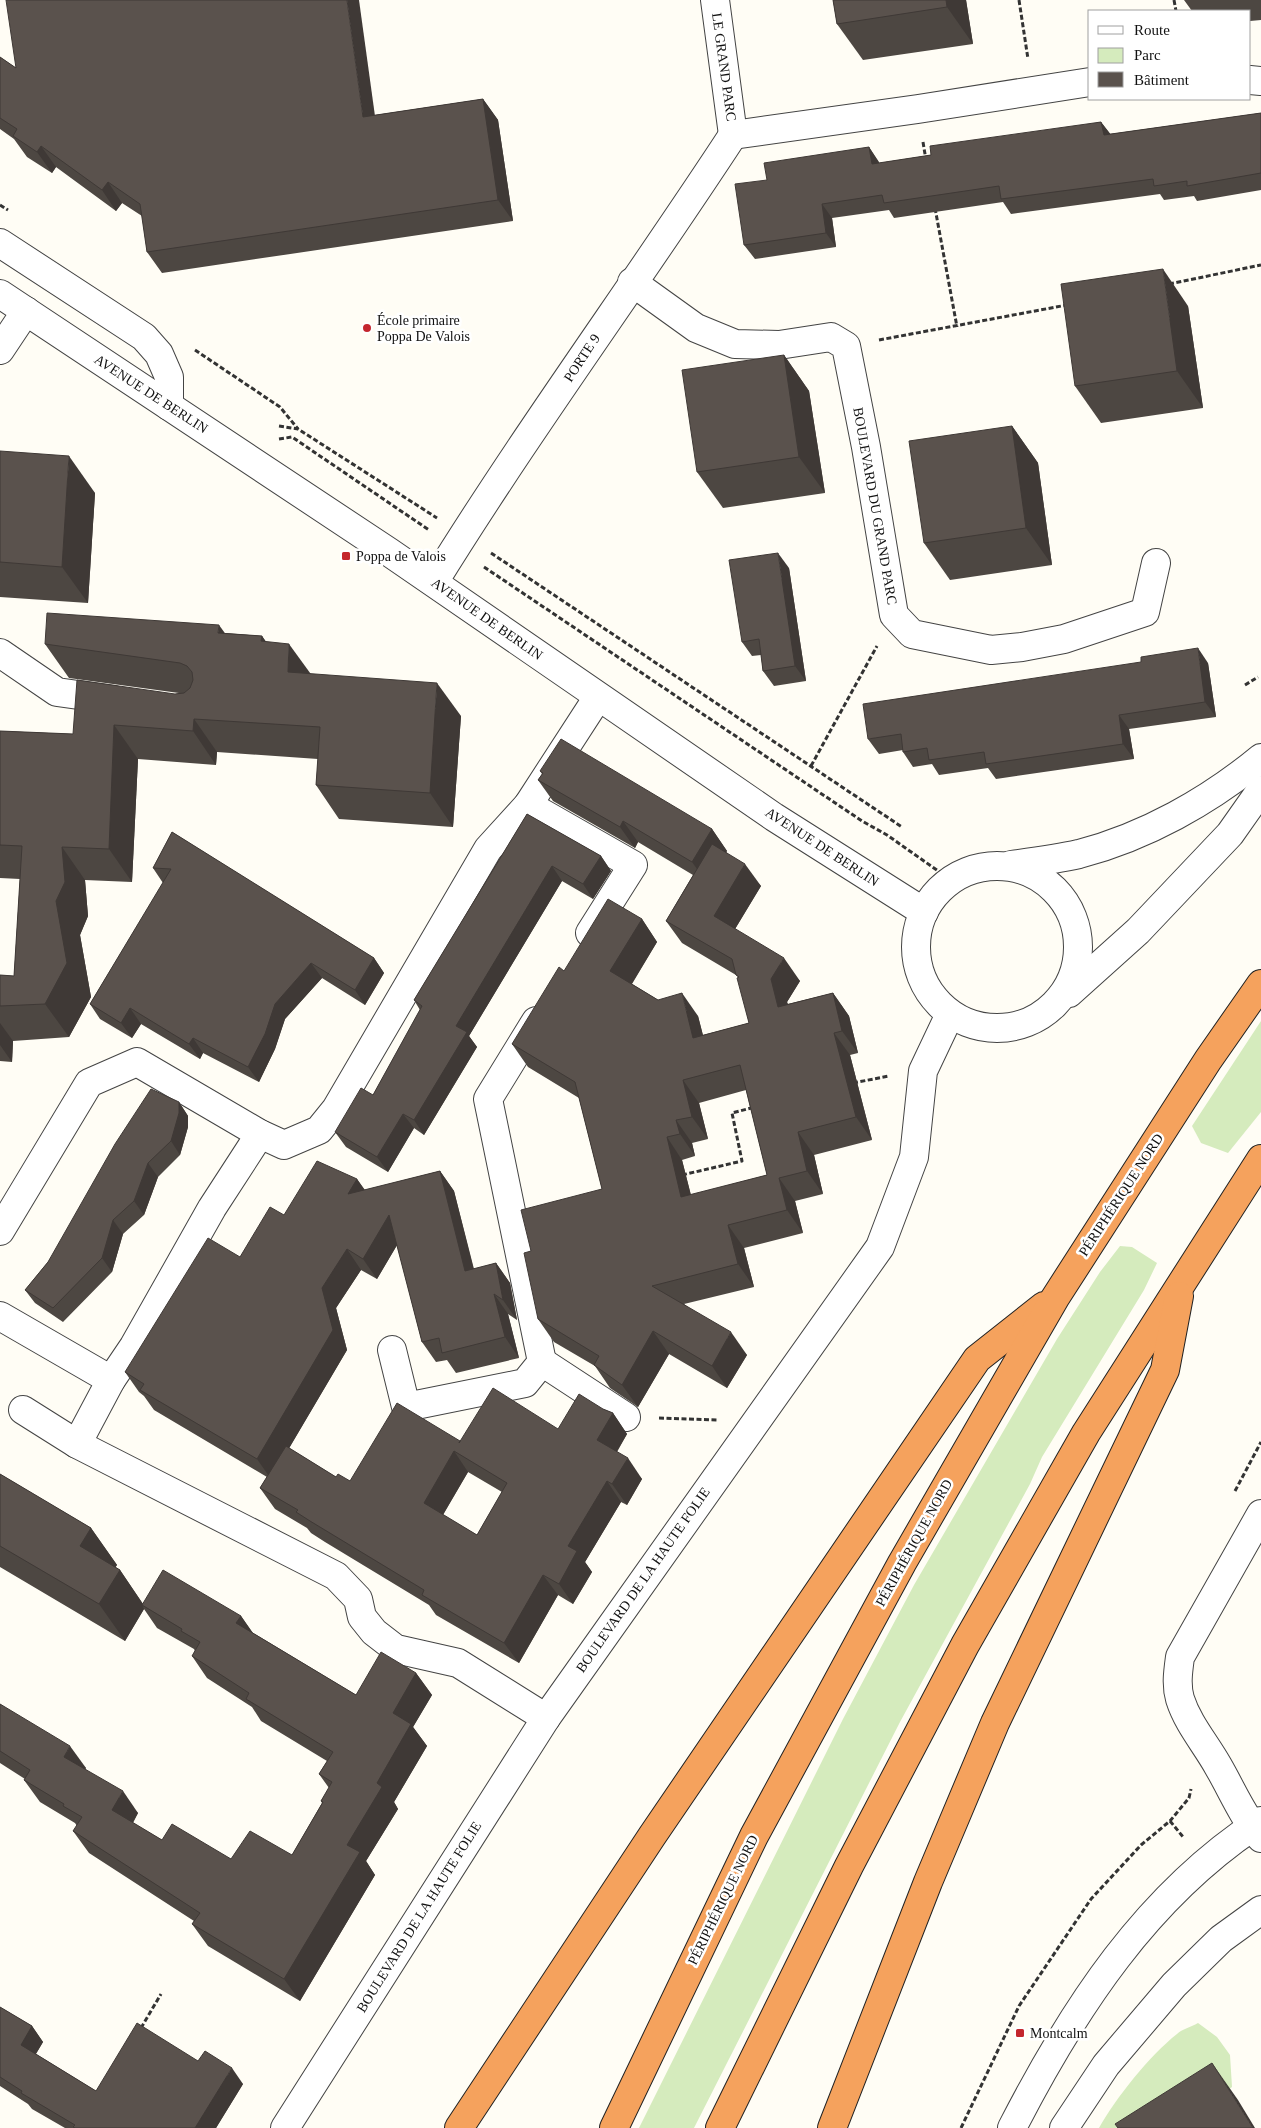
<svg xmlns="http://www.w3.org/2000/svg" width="1261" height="2128" viewBox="0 0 1261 2128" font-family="Georgia,serif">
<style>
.green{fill:#d5ebbd}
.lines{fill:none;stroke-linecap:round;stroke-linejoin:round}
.minor-casing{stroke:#444;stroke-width:30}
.highway-casing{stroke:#222;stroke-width:30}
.path{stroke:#333;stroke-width:3;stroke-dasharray:5 2.5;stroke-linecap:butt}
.minor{stroke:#fff;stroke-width:28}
.highway{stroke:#f5a25d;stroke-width:28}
.wall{fill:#4d4742;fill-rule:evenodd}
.shaded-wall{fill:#3f3936}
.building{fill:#5a524d;stroke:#3f3936;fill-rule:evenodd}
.poi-dot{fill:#c4262e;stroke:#fff;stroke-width:2}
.labels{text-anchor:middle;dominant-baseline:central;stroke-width:5;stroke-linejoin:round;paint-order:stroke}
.street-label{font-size:14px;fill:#111;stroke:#fff}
.poi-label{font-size:14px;fill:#111;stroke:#fff;text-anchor:start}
</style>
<rect width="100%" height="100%" fill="#fffdf5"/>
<!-- green -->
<g class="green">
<path d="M1261 1021V1112L1228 1153 1201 1143 1192 1126Z"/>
<path d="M1120 1246 1132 1247 1157 1263 1144 1290 1042 1457 1030 1484 900 1722 694 2128H639L843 1719 914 1585 1057 1339 1100 1272Z"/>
<path d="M1198 2023 1217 2037 1230 2055 1232 2087 1178 2128H1099C1116 2098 1149 2056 1177 2034 1182 2029 1191 2027 1198 2023Z"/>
</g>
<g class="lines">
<defs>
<g id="minor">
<path d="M715 0 733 135"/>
<path d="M1250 80 1261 81"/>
<path d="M733 135 918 109 1090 82"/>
<path d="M0 243 144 337 159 354 169 377V406"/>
<path d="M632 282 696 328 735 344 779 345 831 337 846 346 866 447 894 615 912 634 991 650 1022 647 1064 639 1145 612 1156 563"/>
<path d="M0 294 389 552 774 817 924 912"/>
<path d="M0 350 26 311"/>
<path d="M434 582C528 430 635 285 733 135"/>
<path d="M0 653 57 692 114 700"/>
<path d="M528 805 633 865 590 933"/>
<path d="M1011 865C1034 862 1057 859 1079 854 1145 837 1209 801 1261 758"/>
<circle cx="997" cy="947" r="81"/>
<path d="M1069 993 1138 931 1230 834 1261 790"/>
<path d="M0 1231 89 1083 137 1062 260 1134 284 1145 319 1130 336 1109 488 849 528 805 598 697"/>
<path d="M0 1316 111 1380"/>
<path d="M392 1350 406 1407 525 1383 542 1362 488 1099 536 1021"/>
<path d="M542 1362 626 1417"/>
<path d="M23 1410 77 1444 336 1576 358 1599 362 1617 374 1632 396 1649 458 1663 546 1718"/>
<path d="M77 1444 111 1380 134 1346 212 1208 260 1134"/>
<path d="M1261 1514 1180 1657C1178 1672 1176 1685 1180 1699 1188 1724 1205 1743 1218 1766 1232 1790 1243 1817 1261 1838"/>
<path d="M285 2128 546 1718 880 1247 914 1157 923 1071 950 1014"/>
<path d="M1012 2128C1073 2009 1147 1895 1261 1821"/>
<path d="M1064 2128 1106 2065 1174 1985 1221 1939 1261 1910"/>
</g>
<g id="highway">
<path d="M459 2128 652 1836 977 1359 1044 1306"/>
<path d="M614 2128 754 1836 902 1563 1055 1298 1208 1060 1261 984"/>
<path d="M720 2128 849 1866 965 1645 1086 1433 1261 1159"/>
<path d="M832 2128 928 1882 995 1723 1165 1370 1179 1296"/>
</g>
</defs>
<!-- minor casing -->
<use href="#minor" class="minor-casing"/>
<!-- highway casing -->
<use href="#highway" class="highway-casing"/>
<!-- path -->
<g class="path">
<path d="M1019 0 1028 59"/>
<path d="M1174 0 1176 11"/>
<path d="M923 142 926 160"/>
<path d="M0 205 8 210"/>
<path d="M935 208 957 327"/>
<path d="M1169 284 1261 265"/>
<path d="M879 340 1067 305"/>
<path d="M195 350 280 407 298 429"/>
<path d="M279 426 298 429 437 518"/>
<path d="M279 439 292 437 429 530"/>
<path d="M491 553 902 827"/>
<path d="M484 567 862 821 887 835 951 880"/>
<path d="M1245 685 1258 677"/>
<path d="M811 766 877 646"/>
<path d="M853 1083 889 1076"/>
<path d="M682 1175 742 1161 732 1113 755 1107"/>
<path d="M659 1418 718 1420"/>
<path d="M1235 1491 1261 1442"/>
<path d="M1170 1821 1184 1838"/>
<path d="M141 2028 161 1994"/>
<path d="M961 2128 1019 2006 1091 1899 1141 1845 1170 1821 1189 1798 1191 1789"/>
</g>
<!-- minor -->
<use href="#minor" class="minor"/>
<!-- highway -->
<use href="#highway" class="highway"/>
</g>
<!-- wall -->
<g class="wall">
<path d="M833 0H966L973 44 863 60 837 24Z"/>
<path d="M1184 0H1261V20L1250 21V11H1192Z"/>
<path d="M0 57 16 68 375 115 483 99 498 120 513 221 162 273 147 252 142 216 122 203 116 211 56 167 52 173 27 157 14 139 0 129Z"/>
<path d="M1261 113V190L1197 201 1194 196 1164 200 1160 194 1011 214 1003 202 894 218 889 210 832 218 836 247 755 259 744 245 767 180 869 147 879 163 931 155 1101 122 1110 134Z"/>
<path d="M1188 306 1203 408 1101 423 1075 386Z"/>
<path d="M784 355 809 391 825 493 723 508 697 472Z"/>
<path d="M1012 426 1038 463 1052 565 950 580 924 543Z"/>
<path d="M0 451 95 493 88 603 0 597Z"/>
<path d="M789 568 806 681 774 686 763 671 761 655 752 656 742 642Z"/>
<path d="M225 633 262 636 266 642 310 674 461 716 453 827 339 819 316 785 318 759 217 752 216 765 138 759 132 882 85 880 88 916 80 935 91 997 69 1037 13 1041 12 1062 0 1061V975L14 976 20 879 0 878V731L73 734 175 694 179 693 69 678 45 644Z"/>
<path d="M1208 663 1216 717 1129 729 1134 759 996 779 988 768 939 775 932 764 913 767 903 752V750L879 754 868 739Z"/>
<path d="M540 771 712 829 727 851 726 852 761 886 735 929 800 981 787 1002 788 1004 833 993 849 1016 858 1053 850 1055 872 1140 814 1155 823 1194 795 1201 803 1233 744 1248 754 1287 684 1304 747 1355 727 1388 669 1354 638 1407 610 1388 595 1366 554 1342 538 1319 531 1251 602 1189 579 1098 528 1067 512 1044 564 971 642 919 657 942 632 984 658 1000 698 1016 703 1035 749 1023 738 977 736 975 682 943 666 921 693 875 638 842 635 848 553 801 538 780 542 774ZM746 1090 767 1175 691 1195 682 1160 695 1156 692 1143 708 1139 699 1103Z"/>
<path d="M527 814 601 856 611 871 593 899 562 881 469 1036 477 1047 424 1135 414 1128 388 1172 346 1147 335 1132 373 1095 420 1010 414 1000Z"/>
<path d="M172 832 374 958 384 973 365 1005 322 978 285 1019 275 1049 259 1082 203 1053 200 1059 141 1024 132 1038 100 1019 90 1004 163 883 153 868Z"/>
<path d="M179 1102 188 1116V1127L180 1155 158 1177 144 1215 123 1234 112 1272 63 1322 35 1303 25 1290Z"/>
<path d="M440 1171 454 1191 474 1269 496 1263 510 1283 517 1320 508 1314 519 1358 456 1373 447 1360 436 1362 422 1342 397 1245 377 1279 361 1270 336 1308 347 1350 289 1448 336 1477 350 1481 460 1441 558 1429 603 1409 613 1413 627 1434 617 1452 642 1479 627 1505 621 1502 585 1562 592 1572 573 1604 558 1595 519 1663 436 1615 429 1605 325 1542 311 1533 307 1528 275 1509 260 1488 267 1477 154 1410 144 1396 139 1392 125 1372 240 1257 284 1215 357 1179 365 1190ZM468 1472 502 1492 477 1535 443 1515Z"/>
<path d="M0 1474 91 1528 117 1565 115 1567 120 1570 143 1604 241 1616 253 1633 356 1695 416 1673 432 1695 413 1727 427 1746 394 1802 398 1809 366 1861 375 1875 300 2001 208 1946 192 1924 194 1921 89 1853 73 1831 77 1826 75 1823 40 1802 24 1780 25 1779 0 1763V1704L86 1768 85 1769 138 1813 133 1823 162 1840 231 1859 292 1855 322 1803 321 1801 329 1788 319 1774 327 1761 261 1721 252 1707 207 1678 192 1656 195 1651 194 1649 157 1628 144 1609 125 1641 0 1567Z"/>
<path d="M0 2007 32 2026 43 2042 36 2054 96 2091 198 2061 243 2084 216 2128H65L32 2109 28 2104 0 2086Z"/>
</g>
<!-- shaded-wall -->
<g class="shaded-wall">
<path d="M347 0H359L378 138 363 117Z"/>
<path d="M946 0H966L973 44 947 7Z"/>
<path d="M483 99 498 120 513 221 498 200Z"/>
<path d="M1101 122 1112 136 1104 135Z"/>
<path d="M41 146 56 167 52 173 37 152Z"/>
<path d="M869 147 879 162 882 179 872 164Z"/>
<path d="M108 182 122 203 116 211 102 190Z"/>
<path d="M822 204 832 218 836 247 826 233Z"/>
<path d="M1163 269 1188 306 1203 408 1177 371Z"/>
<path d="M784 355 809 391 825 493 799 457Z"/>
<path d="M1012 426 1038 463 1052 565 1026 528Z"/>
<path d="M69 456 95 493 88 603 62 567Z"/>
<path d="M778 553 789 568 806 681 795 666Z"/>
<path d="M219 625 243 658 218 633Z"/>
<path d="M262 636 285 669 261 641Z"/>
<path d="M289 644 313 677 288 672Z"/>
<path d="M1198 648 1208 663 1216 717 1205 702Z"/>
<path d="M437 683 461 716 453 827 430 793Z"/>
<path d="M1119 715 1129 729 1134 759 1123 744Z"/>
<path d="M194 719 217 752 216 765 193 731Z"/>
<path d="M114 725 138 759 132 882 109 849Z"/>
<path d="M623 821 638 842 635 848 620 827Z"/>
<path d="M712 829 727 851 707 883 692 862Z"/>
<path d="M62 847 85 880 88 916 80 935 91 997 69 1037 45 1004Z"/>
<path d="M601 856 611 871 593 899 583 884Z"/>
<path d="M745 864 761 886 729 939 714 916Z"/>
<path d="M552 866 562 881 469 1036 477 1047 424 1135 414 1120 456 1026Z"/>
<path d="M642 919 657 942 626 993 610 971Z"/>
<path d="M374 958 384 973 365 1005 355 990Z"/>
<path d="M784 958 800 981 787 1002 794 1029 778 1007 771 979Z"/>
<path d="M311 963 322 978 285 1019 275 1049 259 1082 248 1067 275 1004Z"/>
<path d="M682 993 698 1016 709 1060 693 1038Z"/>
<path d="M833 993 849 1016 858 1053 842 1031Z"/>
<path d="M130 1008 141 1024 132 1038 121 1023Z"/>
<path d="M0 1023 13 1041 12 1062 0 1045Z"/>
<path d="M834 1033 850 1055 872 1140 856 1117Z"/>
<path d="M193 1038 203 1053 200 1059 189 1044Z"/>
<path d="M683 1080 699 1103 708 1139 692 1117Z"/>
<path d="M179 1102 188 1116V1127L180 1155 171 1141Z"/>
<path d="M403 1114 414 1128 388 1172 377 1157Z"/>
<path d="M676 1120 692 1143 695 1156 680 1134Z"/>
<path d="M798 1132 814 1155 823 1194 807 1171Z"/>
<path d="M667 1137 682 1160 697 1220 681 1197Z"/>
<path d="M148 1163 158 1177 144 1215 134 1201Z"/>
<path d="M440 1171 454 1191 479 1291 465 1271Z"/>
<path d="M779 1178 795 1201 803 1233 787 1210Z"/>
<path d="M357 1179 371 1200 348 1194Z"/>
<path d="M389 1215 403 1235 377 1279 363 1259Z"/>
<path d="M113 1220 123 1234 112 1272 102 1258Z"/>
<path d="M728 1225 744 1248 754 1287 738 1264Z"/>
<path d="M347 1249 361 1270 336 1308 347 1350 271 1479 257 1459 322 1288Z"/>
<path d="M496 1263 510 1283 517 1320 503 1300Z"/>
<path d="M494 1294 508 1314 519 1358 505 1337Z"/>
<path d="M653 1331 669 1354 638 1407 622 1385Z"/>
<path d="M731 1332 747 1355 727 1388 712 1366Z"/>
<path d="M613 1413 627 1434 611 1461 597 1440Z"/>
<path d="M454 1451 468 1472 438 1523 424 1503Z"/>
<path d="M628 1458 642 1479 627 1505 612 1484Z"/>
<path d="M607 1481 621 1502 585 1562 592 1572 573 1604 559 1584 568 1546Z"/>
<path d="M91 1528 117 1565 105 1583 80 1546Z"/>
<path d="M120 1570 145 1607 142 1605 144 1609 125 1641 99 1604Z"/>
<path d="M543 1575 558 1595 519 1663 504 1643Z"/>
<path d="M241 1616 256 1638 236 1623Z"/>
<path d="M416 1673 432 1695 413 1727 427 1746 394 1802 398 1809 366 1861 375 1875 300 2001 284 1979 377 1783 393 1713Z"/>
<path d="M70 1746 86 1768 79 1779 64 1757Z"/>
<path d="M123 1791 138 1813 127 1832 112 1810Z"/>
<path d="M32 2026 43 2042 32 2060 21 2045Z"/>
<path d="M1212 2063 1238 2100 1255 2128H1253Z"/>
<path d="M232 2068 243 2084 216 2128H195Z"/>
</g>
<!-- building -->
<g class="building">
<path d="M6 0H347L363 117 483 99 498 200 147 252 140 204 108 182 102 190 41 146 37 152 13 136 17 129 0 118V57L16 68Z"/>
<path d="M833 0H946L947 7 837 24Z"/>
<path d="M1261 113V173L1187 186V181L1154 186 1153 179 1001 199 999 186 884 203 882 195 822 204 826 233 744 245 735 184 767 180 764 163 869 147 872 164 931 155 930 146 1101 122 1104 135Z"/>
<path d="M1163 269 1177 371 1075 386 1061 284Z"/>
<path d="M784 355 799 457 697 472 682 370Z"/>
<path d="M1012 426 1026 528 924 543 909 441Z"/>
<path d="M0 451 69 456 62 567 0 562Z"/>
<path d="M778 553 795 666 763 671 759 639 742 642 729 560Z"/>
<path d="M47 613 219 625 218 633 262 636 261 641 289 644 288 672 437 683 430 793 316 785 320 727 194 719 193 731 114 725 109 849 62 847 65 882 56 901 67 963 45 1004 0 1006V975L14 976 22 846 0 845V731L73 734 77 680 175 694 184 693 190 688 193 680 192 672 187 666 180 663 45 644Z"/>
<path d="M1198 648 1205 702 1119 715 1123 744 986 764 984 752 929 760 927 748 903 752 901 734 868 739 863 704 1141 662V657Z"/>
<path d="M561 739 712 829 692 862 623 821 620 827 538 780 543 773 540 771Z"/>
<path d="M527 814 601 856 583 884 552 866 456 1026 467 1032 414 1120 403 1114 377 1157 335 1132 361 1088 373 1095 422 1006 414 1000Z"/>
<path d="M172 832 374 958 355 990 311 963 275 1004 265 1034 248 1067 193 1038 189 1044 130 1008 121 1023 90 1004 171 869 153 868Z"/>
<path d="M712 844 745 864 714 916 784 958 771 979 778 1007 833 993 842 1031 834 1033 856 1117 798 1132 807 1171 779 1178 787 1210 728 1225 738 1264 652 1286 731 1332 712 1366 653 1331 622 1385 594 1365 599 1356 538 1319 524 1253 531 1251 521 1210 602 1189 575 1082 512 1044 559 967 564 971 608 899 642 919 610 971 658 1000 682 993 693 1038 749 1023 737 978 739 977 736 975 732 959 666 921ZM740 1065 767 1175 681 1197 667 1137 680 1134 676 1120 692 1117 683 1080Z"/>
<path d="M151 1089 179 1102V1113L171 1141 148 1163 134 1201 113 1220 102 1258 53 1308 25 1290 48 1262 115 1144Z"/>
<path d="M317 1161 357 1179 348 1194 440 1171 465 1271 496 1263 503 1300 494 1294 505 1337 442 1353 439 1338 422 1342 389 1215 363 1259 347 1249 322 1288 333 1330 257 1459 140 1390 144 1384 125 1372 208 1238 240 1257 270 1207 284 1215Z"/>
<path d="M493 1388 558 1429 579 1394 603 1409 613 1413 597 1440 628 1458 612 1484 607 1481 568 1546 577 1551 559 1584 543 1575 504 1643 422 1595 424 1590 310 1521 296 1512 298 1510 260 1488 286 1446 336 1477 338 1474 350 1481 397 1403 460 1441 459 1443ZM454 1451 507 1483 477 1535 424 1503Z"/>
<path d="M0 1474 91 1528 80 1546 120 1570 99 1604 0 1546Z"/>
<path d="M163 1570 241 1616 236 1623 356 1695 381 1652 416 1673 393 1713 411 1724 377 1783 382 1787 347 1845 360 1852 284 1979 192 1924 200 1913 73 1831 82 1817 63 1806 64 1804 24 1780 30 1770 0 1751V1704L70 1746 64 1757 123 1791 112 1810 162 1840 172 1824 231 1859 250 1831 292 1855 323 1802 321 1801 332 1782 319 1774 333 1752 246 1699 249 1693 192 1656 200 1642 181 1631 182 1629 142 1605Z"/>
<path d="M0 2007 32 2026 21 2045 96 2091 137 2023 198 2061 205 2051 232 2068 195 2128H75L73 2127 75 2125 21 2093 22 2091 0 2077Z"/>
<path d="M1212 2063 1253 2128H1118L1115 2124Z"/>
</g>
<!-- markers -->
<g class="poi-dot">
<circle cx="367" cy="328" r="5"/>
<rect x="341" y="551" width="10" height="10" rx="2.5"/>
<rect x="1015" y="2028" width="10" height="10" rx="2.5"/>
</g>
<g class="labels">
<!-- street labels -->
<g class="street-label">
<text transform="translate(724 67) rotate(82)">LE GRAND PARC</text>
<text transform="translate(582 358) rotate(-57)">PORTE 9</text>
<text transform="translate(151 394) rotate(33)">AVENUE DE BERLIN</text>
<text transform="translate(875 506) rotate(80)">BOULEVARD DU GRAND PARC</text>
<text transform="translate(487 619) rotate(35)">AVENUE DE BERLIN</text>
<text transform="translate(822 847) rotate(33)">AVENUE DE BERLIN</text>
<text transform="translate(1121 1195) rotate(-57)">PÉRIPHÉRIQUE NORD</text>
<text transform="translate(914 1543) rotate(-61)">PÉRIPHÉRIQUE NORD</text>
<text transform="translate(643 1580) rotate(-55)">BOULEVARD DE LA HAUTE FOLIE</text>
<text transform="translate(723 1900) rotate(-64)">PÉRIPHÉRIQUE NORD</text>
<text transform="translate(419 1917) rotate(-58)">BOULEVARD DE LA HAUTE FOLIE</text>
</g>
<!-- poi labels -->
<g class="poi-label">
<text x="377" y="320">École primaire<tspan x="377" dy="16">Poppa De Valois</tspan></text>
<text x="356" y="556">Poppa de Valois</text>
<text x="1030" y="2033">Montcalm</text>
</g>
</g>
<!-- legend -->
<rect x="1088" y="10" width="162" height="90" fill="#ffffff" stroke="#a0a0a0"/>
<rect x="1098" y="26" width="25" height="8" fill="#ffffff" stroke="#a0a0a0"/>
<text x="1134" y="35" font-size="15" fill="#111111">Route</text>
<rect x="1098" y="48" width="25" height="15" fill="#d5ebbd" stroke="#a0a0a0"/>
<text x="1134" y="60" font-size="15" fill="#111111">Parc</text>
<rect x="1098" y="72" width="25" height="15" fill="#5a524d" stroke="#a0a0a0"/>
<text x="1134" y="85" font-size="15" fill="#111111">Bâtiment</text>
</svg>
